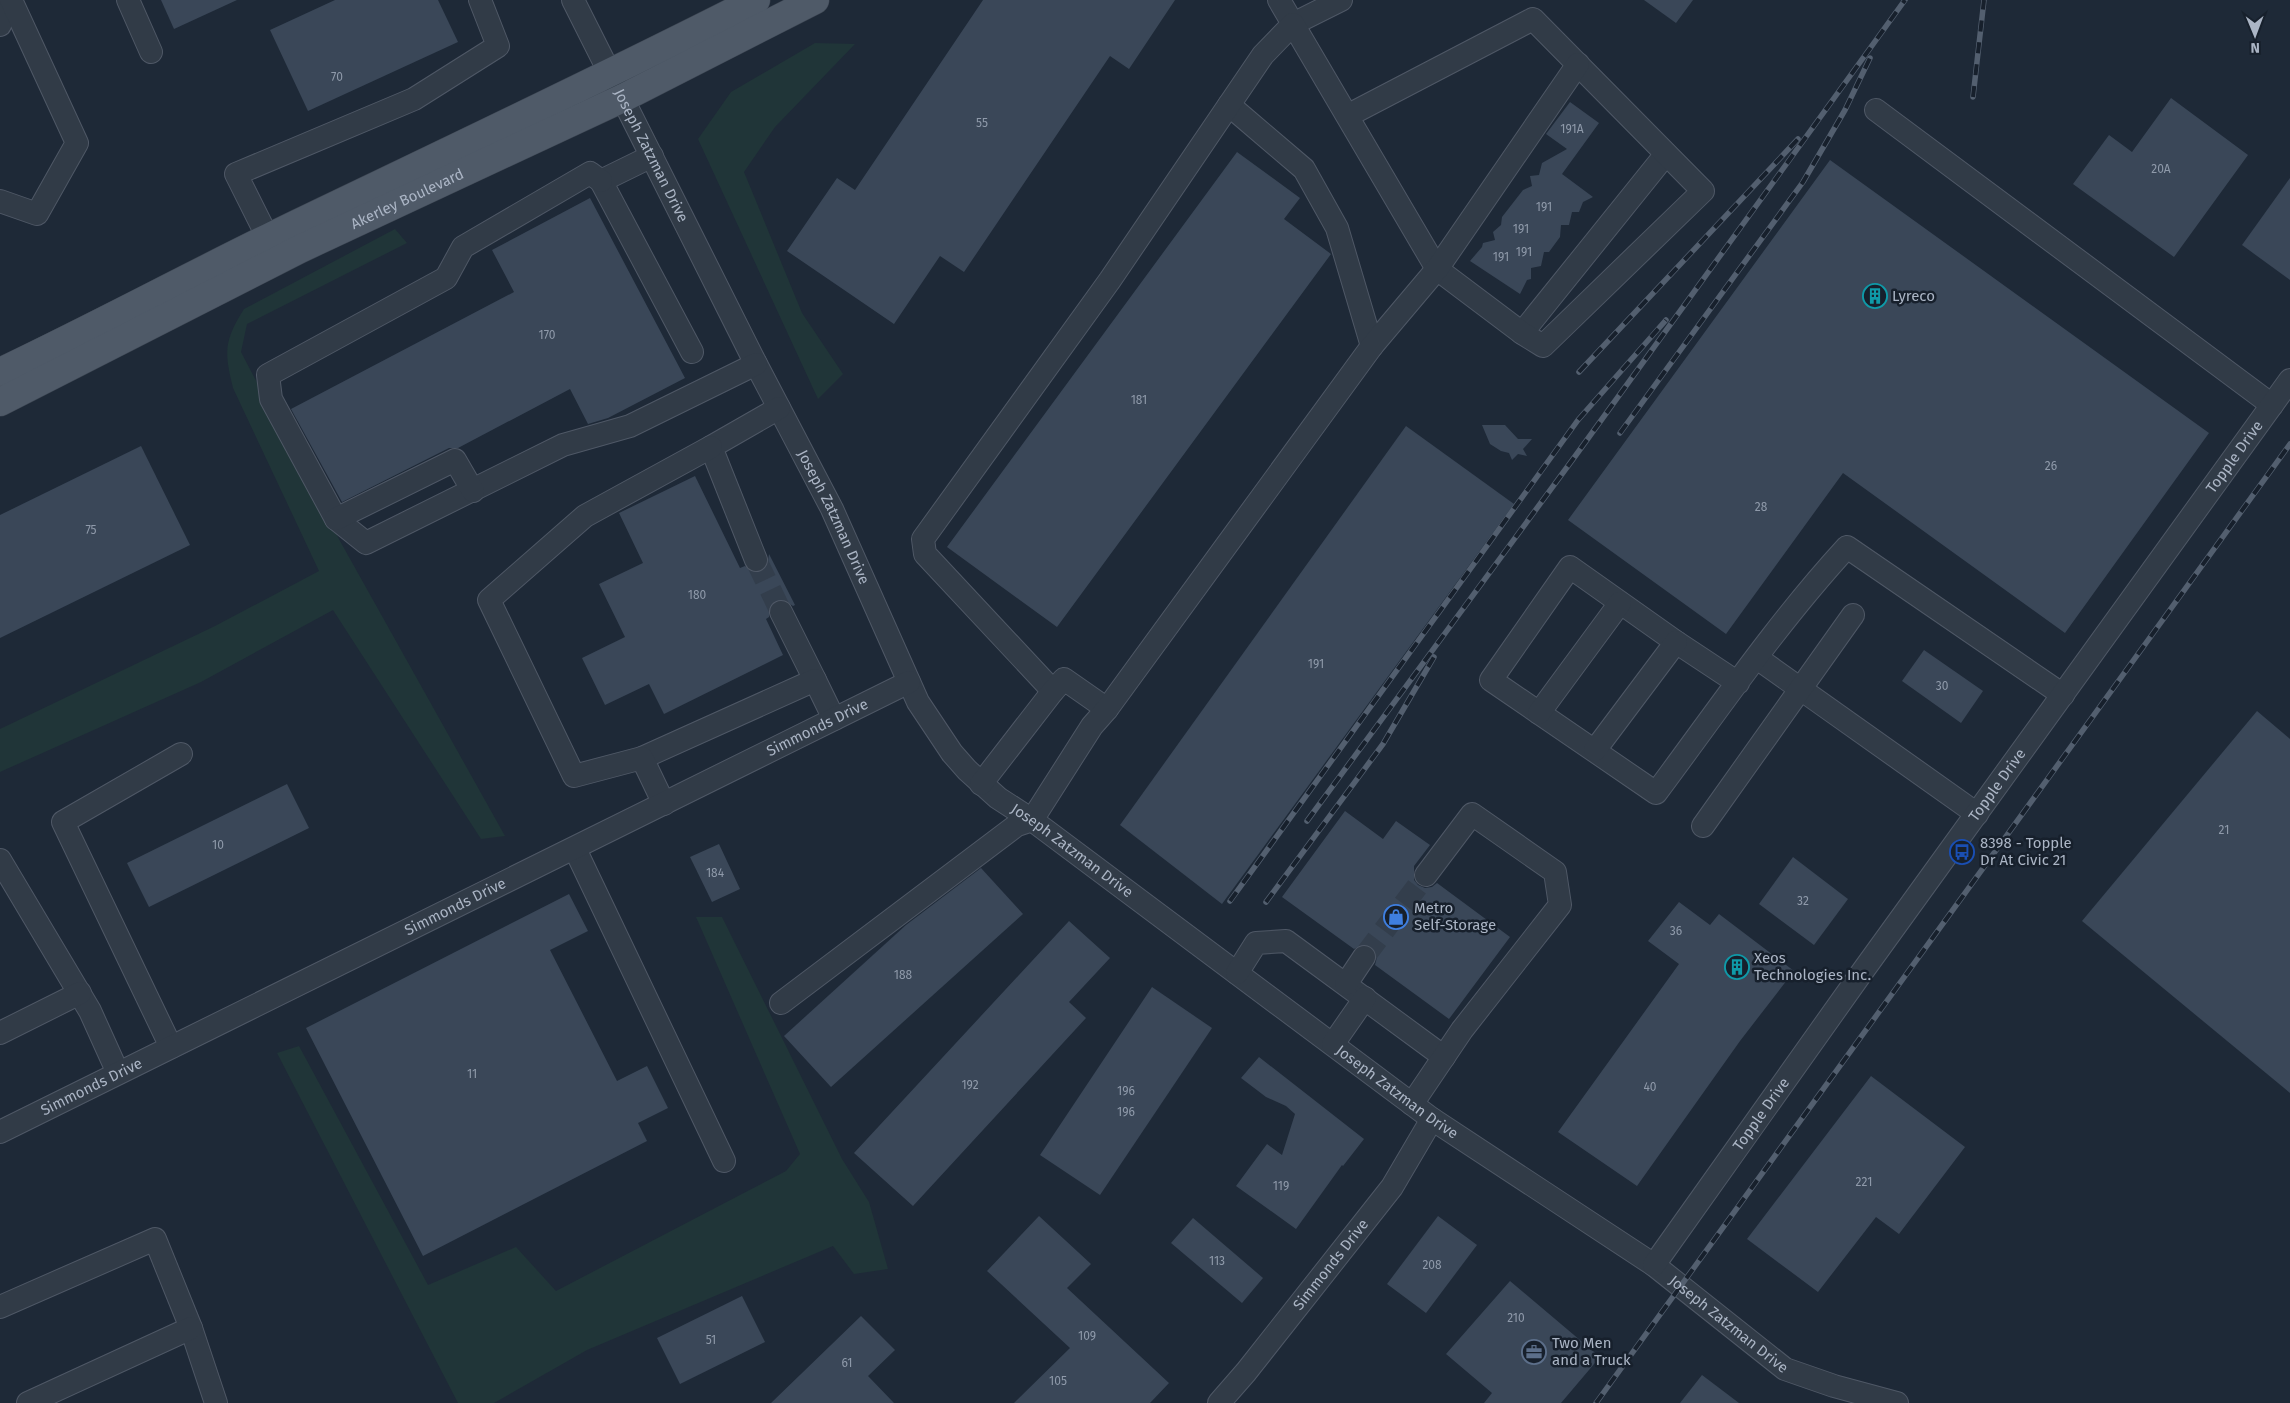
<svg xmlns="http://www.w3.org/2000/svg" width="2290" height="1403" viewBox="0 0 2290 1403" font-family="'Fira Sans',sans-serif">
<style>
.green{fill:#203538}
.building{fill:#3a4758}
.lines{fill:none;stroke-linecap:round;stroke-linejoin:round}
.minor-tunnel{stroke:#333e4c;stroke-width:22;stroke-dasharray:22 11;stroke-linecap:butt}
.minor-casing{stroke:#4f5866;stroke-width:24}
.major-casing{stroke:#3b4451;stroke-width:29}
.minor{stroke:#313b47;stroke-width:22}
.major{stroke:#4f5a68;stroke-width:28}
.rail-casing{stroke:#535f6f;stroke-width:5.5}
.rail{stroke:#17202c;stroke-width:4;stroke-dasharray:11;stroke-linecap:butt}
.labels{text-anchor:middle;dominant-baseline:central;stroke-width:5;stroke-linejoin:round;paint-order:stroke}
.number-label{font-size:12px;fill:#8f9aaa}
.street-label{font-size:15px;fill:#abb5c5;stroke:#17202c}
.poi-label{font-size:15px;fill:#abb5c5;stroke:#17202c;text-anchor:start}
</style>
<rect width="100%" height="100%" fill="#1e2937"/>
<!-- green -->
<g class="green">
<path d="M815 43 855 44 775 127 744 172 802 313 843 374 818 399 698 139 731 92Z"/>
<path d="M395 229 407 243 247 324 241 352 340 541 505 836 481 839 333 610 201 682 0 772V729L215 626 319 571 233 388C224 351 224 341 244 309Z"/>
<path d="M696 917H722L842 1159 869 1202 888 1269 854 1274 833 1246 587 1350 494 1403H458L277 1053 299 1046 428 1285 516 1247 556 1291 786 1171 800 1154Z"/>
</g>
<!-- building -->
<g class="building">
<path d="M161 0H237L174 29Z"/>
<path d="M335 0H438L458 42 308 111 270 30Z"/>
<path d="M983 0H1175L1129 69 1110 56 964 272 940 256 894 324 787 251 837 178 855 190Z"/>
<path d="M1644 0H1693L1676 23Z"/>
<path d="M2171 98 2248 155 2174 257 2073 184 2109 135 2132 152Z"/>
<path d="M1570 102 1599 123 1562 174 1593 197 1583 202 1579 212H1572L1569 225H1561L1560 237 1549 252H1544L1541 266 1531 268V279L1527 280 1520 294 1470 261 1482 247 1483 243 1495 240 1493 232 1501 225 1502 217 1523 190 1532 186 1530 176 1539 175 1542 163 1567 149 1546 134Z"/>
<path d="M1237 152 1300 198 1284 219 1331 254 1057 627 947 547Z"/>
<path d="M1830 160 2209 433 2065 633 1843 473 1726 634 1568 520Z"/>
<path d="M2290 178V280L2242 245Z"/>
<path d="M590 198 685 378 608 418 588 424 570 389 458 448H449L342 502 291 409 514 292 492 250Z"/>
<path d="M1482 425H1505L1518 439H1532L1523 449 1527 456 1518 454 1512 460 1509 453 1501 451 1490 444Z"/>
<path d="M1406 426 1514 504 1222 904 1120 825Z"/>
<path d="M141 446 190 545 0 638V515Z"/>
<path d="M695 476 740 568 745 566 754 573 761 572 767 568 769 554 795 605 793 606 782 599 776 600 770 605 769 617 766 619 783 655 664 714 649 684 605 705 582 658 625 637 599 584 643 563 619 513Z"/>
<path d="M1924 650 1983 691 1961 723 1902 681Z"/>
<path d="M2257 711 2290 739V1093L2082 921Z"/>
<path d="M287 784 309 828 149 907 127 863Z"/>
<path d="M1345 811 1383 839 1396 821 1430 845 1414 866V880L1418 885 1425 888 1432 887 1437 883 1510 937 1449 1019 1375 965 1377 957 1372 946 1364 944 1354 949 1282 897Z"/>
<path d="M719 844 740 889 712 902 690 857Z"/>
<path d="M1793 857 1848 899 1814 945 1759 904Z"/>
<path d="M981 868 1023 914 831 1087 784 1036 906 925Z"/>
<path d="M569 894 588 931 550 950 617 1081 647 1066 668 1108 638 1123 647 1141 423 1256 306 1028Z"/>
<path d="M1679 902 1710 925 1719 914 1794 971 1740 1041 1637 1186 1558 1132 1679 964 1648 941Z"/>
<path d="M1069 921 1110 958 1069 1002 1086 1018 913 1206 854 1153Z"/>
<path d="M1152 987 1212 1028 1100 1195 1040 1155Z"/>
<path d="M1259 1057 1364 1139 1343 1166 1342 1165 1296 1229 1236 1186 1267 1144 1282 1155 1295 1114 1286 1106 1266 1097 1241 1078Z"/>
<path d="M1871 1076 1965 1147 1899 1234 1876 1217 1818 1292 1747 1239Z"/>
<path d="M1039 1216 1091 1264 1067 1288 1169 1383 1150 1403H1014L1070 1348 987 1271Z"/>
<path d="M1438 1216 1477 1245 1426 1313 1387 1284Z"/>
<path d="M1193 1218 1263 1278 1242 1303 1171 1243Z"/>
<path d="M1510 1281 1600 1357 1561 1403H1484L1492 1393 1446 1354Z"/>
<path d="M742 1296 765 1342 680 1384 657 1338Z"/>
<path d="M861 1316 895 1350 868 1376 894 1403H771Z"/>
<path d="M1702 1375 1739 1403H1680Z"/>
</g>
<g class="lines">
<!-- minor-tunnel -->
<g class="minor-tunnel">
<path d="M756 560 781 612"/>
<path d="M1364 957 1426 875"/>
</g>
<defs>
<g id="minor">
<path d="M128 0 151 52"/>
<path id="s1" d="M573 0 756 364 832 509 918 702 952 753 967 770 998 798 1032 820 1432 1119 1654 1265 1785 1369 1834 1386 1897 1403"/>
<path d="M1279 0 1293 24 1341 0"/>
<path d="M0 25 10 0"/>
<path d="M1229 105 1304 169 1337 228 1372 346"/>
<path d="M1876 110 2272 405"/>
<path d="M652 156 601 181 692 352"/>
<path d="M601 181 590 173 463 247 446 278 268 375 271 399 336 519 366 543 563 445 630 426 756 364"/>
<path d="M0 201 37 214 77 143 11 0"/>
<path d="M276 254 236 174 414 99 498 46 480 0"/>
<path d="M1522 333 1666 154"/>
<path d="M336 519 455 460 473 491"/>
<path d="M756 560 711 447 779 408"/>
<path d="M781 612 815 680"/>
<path d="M1757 658 1977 814"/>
<path d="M1738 683 1676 642 1570 567 1491 680 1656 793C1718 710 1777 623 1847 547L2063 695"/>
<path d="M1053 691 925 554 923 539 1110 280 1263 55 1293 24 1437 269 1522 333 1543 346 1703 191 1533 19 1347 116"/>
<path d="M1539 713 1620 603"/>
<path d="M1595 750 1676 642"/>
<path d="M642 758 815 680 834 719"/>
<path d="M981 784 1053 691 1064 679 1107 709"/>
<path d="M664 804 642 758 574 776 489 600 585 516 711 447"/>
<path d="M1703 826 1853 615"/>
<path d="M575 849 724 1161"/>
<path d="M0 860 90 1011 118 1073"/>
<path d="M1237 973 1256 943 1286 941 1444 1057"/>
<path d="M1346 984 1364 957"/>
<path d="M781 1003 1017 825 1032 820 1092 726 1107 709 1372 346 1437 269 1578 64"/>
<path d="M0 1033 80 993"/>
<path d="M1333 1044 1365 998"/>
<path d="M171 1047 63 822 181 754"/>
<path d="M1412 1104 1462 1030 1560 905 1555 872 1472 814 1426 875"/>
<path id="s2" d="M0 1132 909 682"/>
<path id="s3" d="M1654 1265 1865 968 2290 380"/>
<path d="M0 1307 155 1239 191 1328 216 1403"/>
<path d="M28 1403 191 1328"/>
<path id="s4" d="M1219 1403 1246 1372 1392 1187 1432 1119"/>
</g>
<g id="major">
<path d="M0 372C97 326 191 275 288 228 444 153 601 79 756 0"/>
<path id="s5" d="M0 402 300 249 623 98 815 0"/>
</g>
</defs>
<!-- minor casing -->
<use href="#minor" class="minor-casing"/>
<!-- major casing -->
<use href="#major" class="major-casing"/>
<!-- minor -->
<use href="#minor" class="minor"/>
<!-- major -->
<use href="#major" class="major"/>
<defs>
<g id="rail">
<path d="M1973 97 1984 0"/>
<path d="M1579 372 1798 139"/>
<path d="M1620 433 1803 182 1845 110 1870 58"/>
<path d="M1307 821 1576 455 1905 0"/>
<path d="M1230 901 1578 420 1666 320"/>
<path d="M1266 902 1383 744 1434 657"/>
<path d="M1596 1403 2290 444"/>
</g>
</defs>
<!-- rail casing -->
<use href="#rail" class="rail-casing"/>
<!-- rail -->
<use href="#rail" class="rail"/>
</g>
<!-- icons -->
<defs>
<symbol id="building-ring" viewBox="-11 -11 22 22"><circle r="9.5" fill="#17202c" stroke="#0f9aa8" stroke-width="1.5"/><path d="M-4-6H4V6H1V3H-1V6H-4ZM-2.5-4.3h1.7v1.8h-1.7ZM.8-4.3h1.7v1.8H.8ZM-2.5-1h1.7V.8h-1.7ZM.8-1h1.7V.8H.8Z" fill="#0f9aa8"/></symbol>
<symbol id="bus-ring" viewBox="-11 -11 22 22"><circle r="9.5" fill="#17202c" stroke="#1a4fb4" stroke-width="1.5"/><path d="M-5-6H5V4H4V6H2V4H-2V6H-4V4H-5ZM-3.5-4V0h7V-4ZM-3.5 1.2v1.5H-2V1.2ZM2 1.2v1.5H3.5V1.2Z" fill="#1a4fb4"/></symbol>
<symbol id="shop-ring" viewBox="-11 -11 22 22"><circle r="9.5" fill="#17202c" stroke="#3f7fe0" stroke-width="1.5"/><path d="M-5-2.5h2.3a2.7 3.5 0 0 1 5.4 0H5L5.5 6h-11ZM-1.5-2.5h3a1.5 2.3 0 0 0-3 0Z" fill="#3f7fe0"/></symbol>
<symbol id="office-ring" viewBox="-11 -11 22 22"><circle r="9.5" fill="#17202c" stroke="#5c6f8a" stroke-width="1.5"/><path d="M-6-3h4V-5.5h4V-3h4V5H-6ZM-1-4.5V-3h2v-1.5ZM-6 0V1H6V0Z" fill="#5c6f8a"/></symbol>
</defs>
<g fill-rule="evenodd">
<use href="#building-ring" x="1861" y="282" width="28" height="28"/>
<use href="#bus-ring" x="1948" y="838" width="28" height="28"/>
<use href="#shop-ring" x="1382" y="903" width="28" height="28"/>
<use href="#building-ring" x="1723" y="953" width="28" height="28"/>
<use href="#office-ring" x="1520" y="1338" width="28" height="28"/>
</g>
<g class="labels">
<!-- number labels -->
<g class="number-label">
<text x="337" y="77">70</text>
<text x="982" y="123">55</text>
<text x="1572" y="129">191A</text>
<text x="2161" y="169">20A</text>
<text x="1544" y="207">191</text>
<text x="1521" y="229">191</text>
<text x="1524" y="252">191</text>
<text x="1501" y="257">191</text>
<text x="547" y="335">170</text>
<text x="1139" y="400">181</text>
<text x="2051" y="466">26</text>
<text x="1761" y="507">28</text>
<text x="91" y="530">75</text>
<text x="697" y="595">180</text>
<text x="1316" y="664">191</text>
<text x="1942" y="686">30</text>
<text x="2224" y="830">21</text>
<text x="218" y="845">10</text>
<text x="715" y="873">184</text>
<text x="1803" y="901">32</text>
<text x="1676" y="931">36</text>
<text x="903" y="975">188</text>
<text x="472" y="1074">11</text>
<text x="970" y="1085">192</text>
<text x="1650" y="1087">40</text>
<text x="1126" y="1091">196</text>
<text x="1126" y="1112">196</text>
<text x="1864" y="1182">221</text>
<text x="1281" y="1186">119</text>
<text x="1217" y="1261">113</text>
<text x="1432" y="1265">208</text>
<text x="1516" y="1318">210</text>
<text x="1087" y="1336">109</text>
<text x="711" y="1340">51</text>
<text x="847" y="1363">61</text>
<text x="1058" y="1381">105</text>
</g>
<!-- street labels -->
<g class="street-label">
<text stroke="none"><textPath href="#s1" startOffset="174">Joseph Zatzman Drive</textPath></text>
<text stroke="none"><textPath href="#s5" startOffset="455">Akerley Boulevard</textPath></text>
<text stroke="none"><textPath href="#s3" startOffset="995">Topple Drive</textPath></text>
<text stroke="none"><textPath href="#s1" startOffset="579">Joseph Zatzman Drive</textPath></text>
<text stroke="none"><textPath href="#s2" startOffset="912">Simmonds Drive</textPath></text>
<text stroke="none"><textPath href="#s3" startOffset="590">Topple Drive</textPath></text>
<text stroke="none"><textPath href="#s1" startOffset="999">Joseph Zatzman Drive</textPath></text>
<text stroke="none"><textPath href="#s2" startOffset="508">Simmonds Drive</textPath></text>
<text stroke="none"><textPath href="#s2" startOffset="102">Simmonds Drive</textPath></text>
<text stroke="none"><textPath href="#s1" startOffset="1404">Joseph Zatzman Drive</textPath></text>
<text stroke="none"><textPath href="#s3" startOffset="185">Topple Drive</textPath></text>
<text stroke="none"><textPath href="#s4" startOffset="178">Simmonds Drive</textPath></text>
<text stroke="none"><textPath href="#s1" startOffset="1809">Joseph Zatzman Drive</textPath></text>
</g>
<!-- poi labels -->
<g class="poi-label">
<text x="1892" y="296">Lyreco</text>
<text x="1980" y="843">8398 - Topple<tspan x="1980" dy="17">Dr At Civic 21</tspan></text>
<text x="1414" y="908">Metro<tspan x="1414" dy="17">Self-Storage</tspan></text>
<text x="1754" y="958">Xeos<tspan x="1754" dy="17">Technologies Inc.</tspan></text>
<text x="1552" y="1343">Two Men<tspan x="1552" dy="17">and a Truck</tspan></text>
</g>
</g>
<!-- north arrow -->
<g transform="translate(2255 35) rotate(179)" stroke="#17202c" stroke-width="4" paint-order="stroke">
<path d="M0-4L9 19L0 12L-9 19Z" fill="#abb5c5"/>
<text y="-8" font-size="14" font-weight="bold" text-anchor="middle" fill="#abb5c5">N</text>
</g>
</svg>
